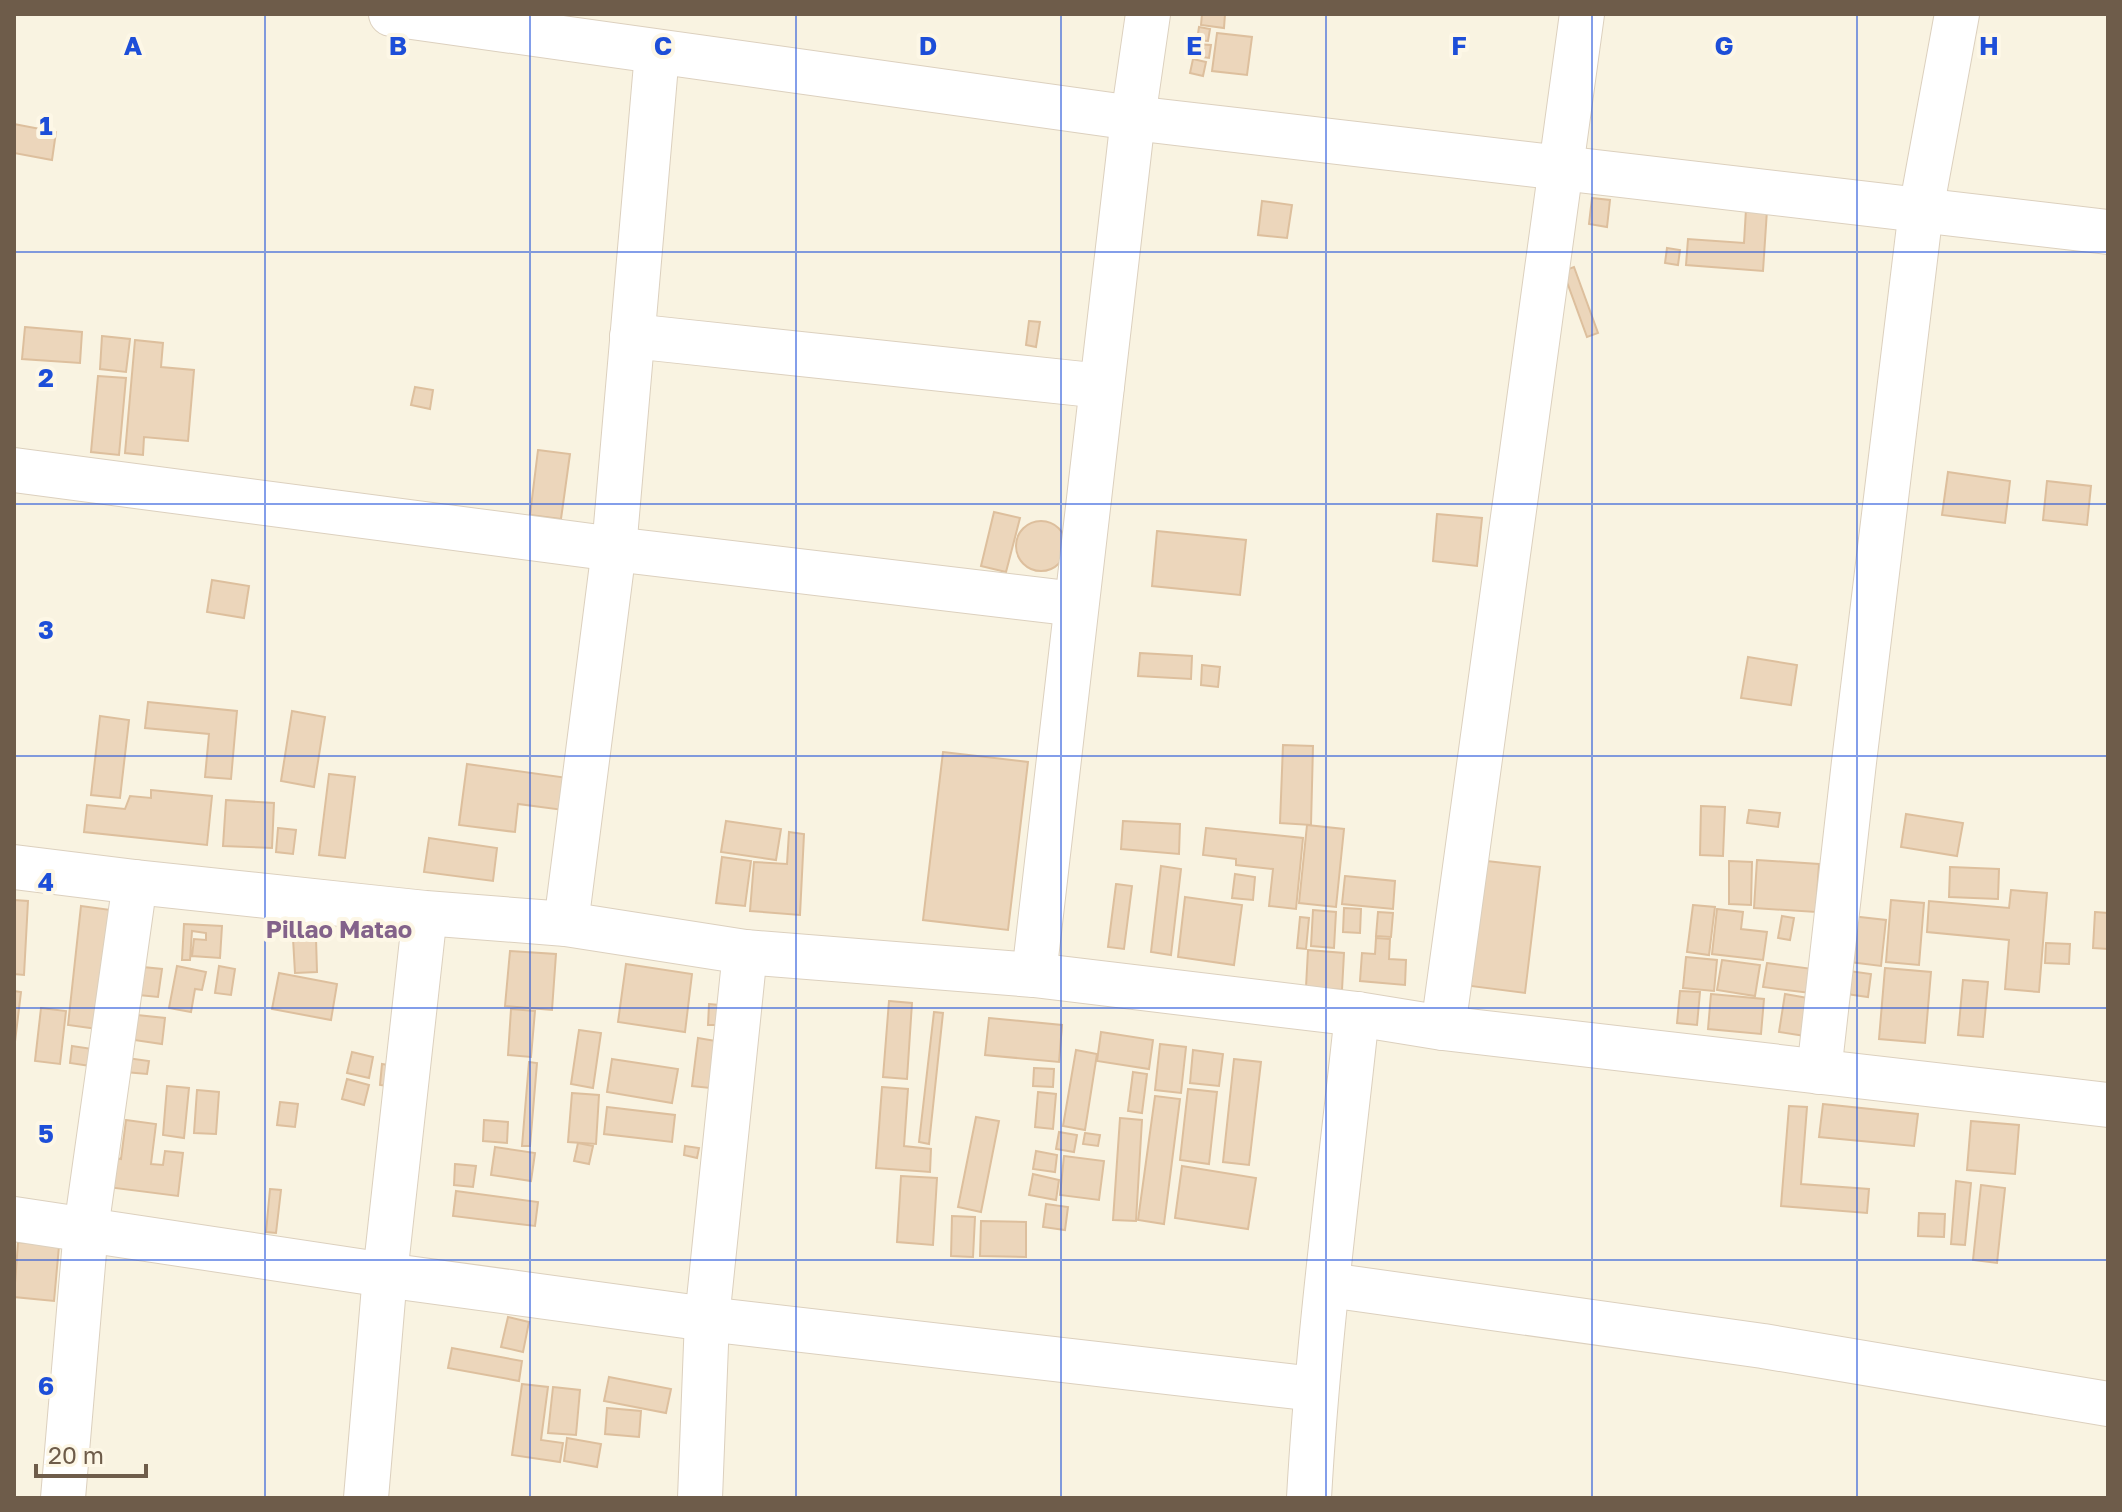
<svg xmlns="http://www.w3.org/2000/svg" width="2122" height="1512" viewBox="0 0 2122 1512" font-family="'Golos Text',sans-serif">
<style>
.building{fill:#ecd6bb;stroke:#ddbf9d;stroke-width:2}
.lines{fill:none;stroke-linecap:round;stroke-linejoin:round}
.minor-casing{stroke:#dcd0be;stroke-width:46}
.minor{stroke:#fff;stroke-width:44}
.grid{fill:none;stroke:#1d4ed8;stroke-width:2;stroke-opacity:0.55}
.labels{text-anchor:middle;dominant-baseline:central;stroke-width:8;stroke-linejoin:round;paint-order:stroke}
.neighbourhood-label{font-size:24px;font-weight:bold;fill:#83628a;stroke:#fdf7e6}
.grid-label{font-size:26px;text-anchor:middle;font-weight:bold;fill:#1d4ed8;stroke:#fdf7e6;stroke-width:8;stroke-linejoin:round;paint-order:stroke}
</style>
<rect width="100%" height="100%" fill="#f9f3e1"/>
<!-- building -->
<g class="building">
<path d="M1202 14H1225L1224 28 1201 25Z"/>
<path d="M1199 27 1210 29 1208 41 1197 40Z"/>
<path d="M1217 33 1252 37 1247 75 1212 71Z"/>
<path d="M1195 44 1211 45 1209 58 1194 56Z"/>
<path d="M1193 59 1206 62 1203 76 1190 73Z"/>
<path d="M14 124 56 132 52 160 14 153Z"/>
<path d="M1592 198 1610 200 1607 227 1589 224Z"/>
<path d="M1262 201 1292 205 1287 238 1258 235Z"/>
<path d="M1746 209 1767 210 1763 271 1686 265 1688 239 1744 243Z"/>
<path d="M1667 248 1680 250 1678 265 1665 263Z"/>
<path d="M1574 267 1598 333 1587 337 1563 271Z"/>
<path d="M1029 321 1040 322 1036 347 1026 345Z"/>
<path d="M25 327 82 332 80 363 22 359Z"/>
<path d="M102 336 130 339 126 372 100 369Z"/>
<path d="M135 340 163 343 161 367 194 370 188 441 144 437 143 455 125 453Z"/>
<path d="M98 376 126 378 119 455 91 452Z"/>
<path d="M415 387 433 390 430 409 411 405Z"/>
<path d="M538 450 570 454 561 519 530 515Z"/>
<path d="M1948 472 2010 481 2005 523 1942 515Z"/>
<path d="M2047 481 2091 486 2087 525 2043 520Z"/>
<path d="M994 512 1020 518 1006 572 981 566Z"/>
<path d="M1437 514 1482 518 1477 566 1433 561Z"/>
<circle cx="1041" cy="546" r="25"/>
<path d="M1157 531 1246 540 1240 595 1152 586Z"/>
<path d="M212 580 249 586 244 618 207 612Z"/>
<path d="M1140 653 1192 656 1191 679 1138 676Z"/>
<path d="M1748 657 1797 665 1791 705 1741 698Z"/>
<path d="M1202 665 1220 667 1218 687 1201 685Z"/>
<path d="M148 702 237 711 231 779 205 777 209 734 145 728Z"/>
<path d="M292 711 325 717 314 787 281 781Z"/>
<path d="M100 716 129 720 120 798 91 795Z"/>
<path d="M1283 745 1313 746 1311 825 1280 823Z"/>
<path d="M943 752 1028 762 1008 930 923 920Z"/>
<path d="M467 764 568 778 563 810 518 804 515 832 459 825Z"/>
<path d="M329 774 355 777 345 858 319 855Z"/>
<path d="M151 790 212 796 207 845 84 832 87 805 125 809 130 796 151 798Z"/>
<path d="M226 800 274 803 272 848 223 846Z"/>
<path d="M1701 806 1725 807 1723 856 1700 855Z"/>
<path d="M1749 810 1780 813 1778 827 1747 823Z"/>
<path d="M1906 814 1963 823 1957 856 1901 847Z"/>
<path d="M726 821 781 829 776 860 721 852Z"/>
<path d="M1123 821 1180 824 1179 854 1121 849Z"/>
<path d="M1307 825 1344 829 1336 907 1299 903Z"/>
<path d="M278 828 296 830 293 854 276 852Z"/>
<path d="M1206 828 1303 838 1296 909 1269 906 1273 869 1236 865V859L1203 855Z"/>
<path d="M789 832 804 834 800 915 750 911 754 862 787 864Z"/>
<path d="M429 838 497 848 493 881 424 872Z"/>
<path d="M722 857 751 861 745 906 716 903Z"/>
<path d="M1478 860 1540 867 1525 993 1463 985Z"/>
<path d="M1757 860 1819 864 1816 912 1754 908Z"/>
<path d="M1729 861 1752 862 1751 905 1729 904Z"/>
<path d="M1161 866 1181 869 1171 955 1151 952Z"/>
<path d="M1950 867 1999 869 1998 899 1949 897Z"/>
<path d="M1235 874 1255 877 1253 900 1232 898Z"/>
<path d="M1345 876 1395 881 1393 909 1342 904Z"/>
<path d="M1116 884 1132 886 1124 949 1108 947Z"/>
<path d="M2011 890 2047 893 2039 992 2005 989 2009 940 1927 932 1929 901 2009 908Z"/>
<path d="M1185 897 1242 905 1234 965 1178 957Z"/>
<path d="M14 900 28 901 24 975 14 974Z"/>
<path d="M1891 900 1924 903 1919 965 1886 962Z"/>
<path d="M1693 905 1715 907 1709 955 1687 952Z"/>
<path d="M81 906 111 910 98 1029 68 1025Z"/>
<path d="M1344 908 1361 909 1360 933 1343 932Z"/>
<path d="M1717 909 1743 912 1741 929 1767 932 1763 960 1712 954Z"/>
<path d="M1313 910 1336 912 1334 948 1311 946Z"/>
<path d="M1378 912 1393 913 1391 937 1376 936Z"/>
<path d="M2095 912 2108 913V949L2093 948Z"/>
<path d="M1842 915 1886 920 1881 966 1850 962Z"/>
<path d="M1782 916 1794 918 1790 940 1778 938Z"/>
<path d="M1300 917 1309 918 1306 949 1297 948Z"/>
<path d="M184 924 222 926 220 958 192 956 194 939 206 940V933L192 931 190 960H182Z"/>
<path d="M293 938H316L317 972 295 973Z"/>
<path d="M1376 938 1390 939 1389 959 1406 960 1405 985 1360 981 1362 953 1375 954Z"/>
<path d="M2046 943 2070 944 2069 964 2045 963Z"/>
<path d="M1308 950 1344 953 1342 990 1306 987Z"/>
<path d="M510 951 556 954 552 1010 505 1006Z"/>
<path d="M1686 957 1717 960 1714 991 1683 988Z"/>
<path d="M1722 960 1760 965 1755 996 1717 990Z"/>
<path d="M1767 963 1813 969 1810 993 1763 987Z"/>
<path d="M626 964 692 974 685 1032 618 1022Z"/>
<path d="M133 966 162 969 158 997 129 994Z"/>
<path d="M177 966 206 972 202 990 195 989 191 1012 169 1008Z"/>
<path d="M219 966 235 969 231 995 215 993Z"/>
<path d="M1885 968 1931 972 1925 1043 1879 1039Z"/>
<path d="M1842 970 1871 974 1868 997 1839 993Z"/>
<path d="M279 973 337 984 331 1020 272 1009Z"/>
<path d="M1963 980 1988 982 1983 1037 1958 1035Z"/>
<path d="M14 991 21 992 14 1050Z"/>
<path d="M1680 991 1700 992 1697 1025 1677 1023Z"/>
<path d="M1711 994 1764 999 1761 1034 1708 1029Z"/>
<path d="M1785 994 1825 1001 1818 1038 1779 1032Z"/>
<path d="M889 1001 912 1003 907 1079 883 1077Z"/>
<path d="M709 1004 719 1005 718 1025H708Z"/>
<path d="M41 1008 66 1011 60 1064 35 1061Z"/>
<path d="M511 1009 535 1011 531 1057 508 1055Z"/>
<path d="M934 1012 943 1013 929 1144 919 1142Z"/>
<path d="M137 1015 165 1018 162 1044 134 1040Z"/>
<path d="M989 1018 1062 1025 1059 1062 985 1055Z"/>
<path d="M579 1030 601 1033 593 1088 571 1084Z"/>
<path d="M1101 1032 1153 1040 1149 1069 1097 1061Z"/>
<path d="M698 1038 716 1041 710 1088 692 1086Z"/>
<path d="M1160 1044 1186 1047 1181 1093 1155 1090Z"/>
<path d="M72 1046 99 1050 97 1067 70 1063Z"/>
<path d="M1076 1050 1097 1054 1085 1130 1063 1126Z"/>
<path d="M1193 1050 1223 1054 1219 1086 1190 1083Z"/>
<path d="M352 1052 373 1057 369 1078 347 1073Z"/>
<path d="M127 1058 149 1061 147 1074 125 1072Z"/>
<path d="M612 1059 678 1069 672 1103 607 1092Z"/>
<path d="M1234 1059 1261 1062 1249 1165 1223 1162Z"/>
<path d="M529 1062 537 1063 530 1146H522Z"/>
<path d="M382 1064 403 1067 401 1088 380 1085Z"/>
<path d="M1034 1068 1054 1069 1053 1087 1033 1086Z"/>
<path d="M1133 1072 1147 1074 1142 1113 1128 1111Z"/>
<path d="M347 1079 369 1085 364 1105 342 1099Z"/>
<path d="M167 1086 189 1088 184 1138 163 1135Z"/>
<path d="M882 1087 908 1089 904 1146 931 1149 930 1172 876 1168Z"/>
<path d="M1188 1089 1217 1092 1209 1164 1180 1160Z"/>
<path d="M197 1090 219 1092 216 1134 194 1133Z"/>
<path d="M1038 1092 1056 1094 1053 1129 1035 1127Z"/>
<path d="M572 1093 599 1095 596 1144 568 1142Z"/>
<path d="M1155 1096 1180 1099 1164 1224 1138 1220Z"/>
<path d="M280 1102 298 1104 295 1127 277 1125Z"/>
<path d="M1823 1104 1918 1114 1914 1146 1819 1137Z"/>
<path d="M1789 1106 1807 1107 1801 1184 1869 1189 1867 1213 1781 1206Z"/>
<path d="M607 1107 675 1115 672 1142 604 1134Z"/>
<path d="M976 1117 999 1121 981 1212 958 1207Z"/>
<path d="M1120 1118 1142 1120 1136 1221 1113 1220Z"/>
<path d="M126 1120 156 1124 151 1164 163 1165 165 1151 183 1153 178 1196 107 1187 111 1157 121 1159Z"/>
<path d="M484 1120 508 1122 507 1143 483 1141Z"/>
<path d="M1971 1121 2019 1125 2015 1174 1967 1170Z"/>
<path d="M1059 1132 1077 1135 1074 1152 1056 1149Z"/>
<path d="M1085 1133 1100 1135 1098 1146 1083 1144Z"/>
<path d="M578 1143 593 1146 589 1164 574 1161Z"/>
<path d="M685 1146 699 1148 697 1158 684 1155Z"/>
<path d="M495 1147 535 1153 531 1181 491 1175Z"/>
<path d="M1036 1151 1057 1155 1055 1172 1033 1169Z"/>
<path d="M1064 1156 1104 1161 1099 1200 1060 1195Z"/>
<path d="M455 1164 476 1166 473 1187 454 1185Z"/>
<path d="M1182 1166 1256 1178 1248 1229 1175 1218Z"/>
<path d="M1033 1174 1059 1180 1056 1200 1029 1195Z"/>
<path d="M901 1176 937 1178 933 1245 897 1242Z"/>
<path d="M1956 1181 1971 1183 1965 1245 1951 1244Z"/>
<path d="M1981 1185 2005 1188 1997 1263 1973 1260Z"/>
<path d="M270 1189 281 1190 276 1233 266 1232Z"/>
<path d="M456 1191 538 1202 535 1226 453 1216Z"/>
<path d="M1046 1204 1068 1207 1065 1230 1043 1227Z"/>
<path d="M1919 1213 1945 1214 1944 1237 1918 1236Z"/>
<path d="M952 1216 975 1217 973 1257 951 1256Z"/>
<path d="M981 1221 1026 1222V1257L980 1256Z"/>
<path d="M18 1242 59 1246 54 1301 14 1297Z"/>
<path d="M508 1317 529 1322 523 1352 501 1347Z"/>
<path d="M452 1348 522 1361 519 1381 448 1368Z"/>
<path d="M609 1377 671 1389 666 1413 604 1401Z"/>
<path d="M522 1384 548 1387 541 1440 563 1443 560 1462 512 1455Z"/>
<path d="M553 1387 580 1390 576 1435 548 1433Z"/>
<path d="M607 1408 641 1411 639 1437 605 1434Z"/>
<path d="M567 1438 601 1444 597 1467 564 1461Z"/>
</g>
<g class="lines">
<defs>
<g id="minor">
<path d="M391 14 1133 118 2108 232"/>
<path d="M632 336 1102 386"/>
<path d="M14 470 614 549 1076 604"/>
<path d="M14 867 135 882 425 913 566 924 745 952 1034 975 1357 1014 1443 1028 2108 1105"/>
<path d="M566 924 614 549 657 53"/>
<path d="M1034 975 1133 118 1148 14"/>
<path d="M1443 1028 1582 14"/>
<path d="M1819 1072 1854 762 1921 210 1957 14"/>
<path d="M14 1219 385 1275 707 1319 1315 1389"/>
<path d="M1329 1285 1763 1346 2108 1404"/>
<path d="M63 1498 86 1229 135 882"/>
<path d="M366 1498 385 1275 425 913"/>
<path d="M700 1498 707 1319 745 952"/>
<path d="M1309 1498C1318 1336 1340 1175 1357 1014"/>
</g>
</defs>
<!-- minor casing -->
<use href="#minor" class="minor-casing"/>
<!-- minor -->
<use href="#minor" class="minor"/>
</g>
<!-- grid -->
<path class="grid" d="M265 14V1498M530 14V1498M796 14V1498M1061 14V1498M1326 14V1498M1592 14V1498M1857 14V1498M14 252H2108M14 504H2108M14 756H2108M14 1008H2108M14 1260H2108"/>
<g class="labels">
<!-- neighbourhood labels -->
<g class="neighbourhood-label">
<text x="339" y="928">Pillao Matao</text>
</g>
</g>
<g class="grid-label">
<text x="133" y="55">A</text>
<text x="398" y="55">B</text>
<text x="663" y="55">C</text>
<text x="928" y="55">D</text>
<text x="1194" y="55">E</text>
<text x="1459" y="55">F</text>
<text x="1724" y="55">G</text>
<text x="1989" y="55">H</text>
<text x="46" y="135">1</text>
<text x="46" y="387">2</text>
<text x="46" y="639">3</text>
<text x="46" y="891">4</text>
<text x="46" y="1143">5</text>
<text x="46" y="1395">6</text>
</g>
<!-- border -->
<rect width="2122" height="1512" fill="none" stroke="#6e5c4a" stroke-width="32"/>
<!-- scale -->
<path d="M36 1464v12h110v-12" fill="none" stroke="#6e5c4a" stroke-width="4"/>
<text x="48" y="1464" font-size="24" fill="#6e5c4a" stroke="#fdf7e6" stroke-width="6" paint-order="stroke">20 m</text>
</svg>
